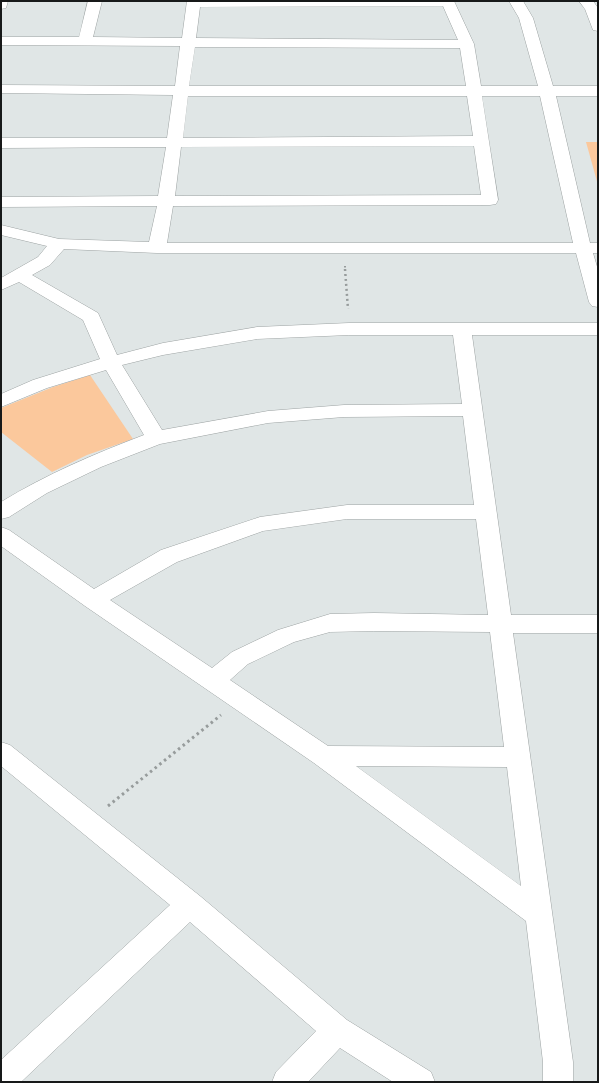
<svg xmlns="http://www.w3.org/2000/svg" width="599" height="1083" viewBox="0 0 599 1083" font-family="Lora,serif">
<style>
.green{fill:#fbc89c}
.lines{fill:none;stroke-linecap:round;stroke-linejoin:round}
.minor-casing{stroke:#9da3a3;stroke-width:1}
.path-far2{stroke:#979c9c;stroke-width:2;stroke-dasharray:1.5 2;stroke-linecap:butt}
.path-far1{stroke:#979c9c;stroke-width:2.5;stroke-dasharray:2 3;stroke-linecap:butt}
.path{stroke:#979c9c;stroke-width:3;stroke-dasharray:2.5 3.5;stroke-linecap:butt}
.minor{fill:#fff;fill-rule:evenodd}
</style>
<rect width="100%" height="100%" fill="#e0e6e6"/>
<!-- green -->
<g class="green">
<path d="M586 142H598V185Z"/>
<path d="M90 375 133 439 87 455 52 472 1 432V408L53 387Z"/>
</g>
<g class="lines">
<defs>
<g id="minor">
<path d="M1 1H8L6 8 1 9Z"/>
<path d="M88 1H102L93 37 182 38 187 1H454L474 44 481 86H538L519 18 509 1H523L533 18 553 86H598V96H556L590 243H598V253H593L598 270V307L592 306 589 302 576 253H157L64 249 50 265 32 275 98 313 117 355 163 343 257 327 349 323H598V335H472L511 615H598V633H513L573 1062V1082H543V1062L526 921 314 763 85 606 1 546V527L9 530 94 589 161 550 260 517 347 505H474L463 416 344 417 268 423 160 444 101 467 47 493 9 517 1 519V502C47 474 94 454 144 435L106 370 47 388 1 407V394L33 380 100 359 83 320 19 282 1 290V278L38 257 47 246 1 235V225L59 239 149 242 157 206 1 207V197L158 196 166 147 1 148V138H167L173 95 1 93V85L175 86 180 46 1 45V37H79ZM443 6 458 40 196 38 200 7ZM195 47 460 48 466 86H189ZM188 96H467L473 136 183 138ZM482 96H540L573 243H167L173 206 490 205 496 204 498 200ZM474 146 481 195 175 196 181 147ZM349 335H453L462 404 344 405 268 411 162 430 122 365 163 355 257 339ZM347 519H476L488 615 374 613 330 614 278 630 232 652 212 668 110 600 177 562 263 531ZM374 631 490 632 504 747 328 746 230 680 248 664 294 642 330 632ZM356 766 507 767 521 886Z"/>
<path d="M579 1H593L598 8V31L593 30 585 9Z"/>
<path d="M1 742 10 745 200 896 347 1020 431 1072 435 1082H393L340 1048 308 1082H272L276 1072 316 1031 190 922 21 1082H1V1060L170 905 1 766Z"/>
</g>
</defs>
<!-- minor casing -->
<use href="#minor" class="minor-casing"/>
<!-- path-far2 -->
<path class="path-far2" d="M345 266V270"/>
<!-- path-far1 -->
<path class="path-far1" d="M345 269 348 309"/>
<!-- path -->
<path class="path" d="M108 806 221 715"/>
<!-- minor -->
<use href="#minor" class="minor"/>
</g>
<!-- border -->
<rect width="599" height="1083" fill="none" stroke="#171919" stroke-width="4"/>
</svg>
